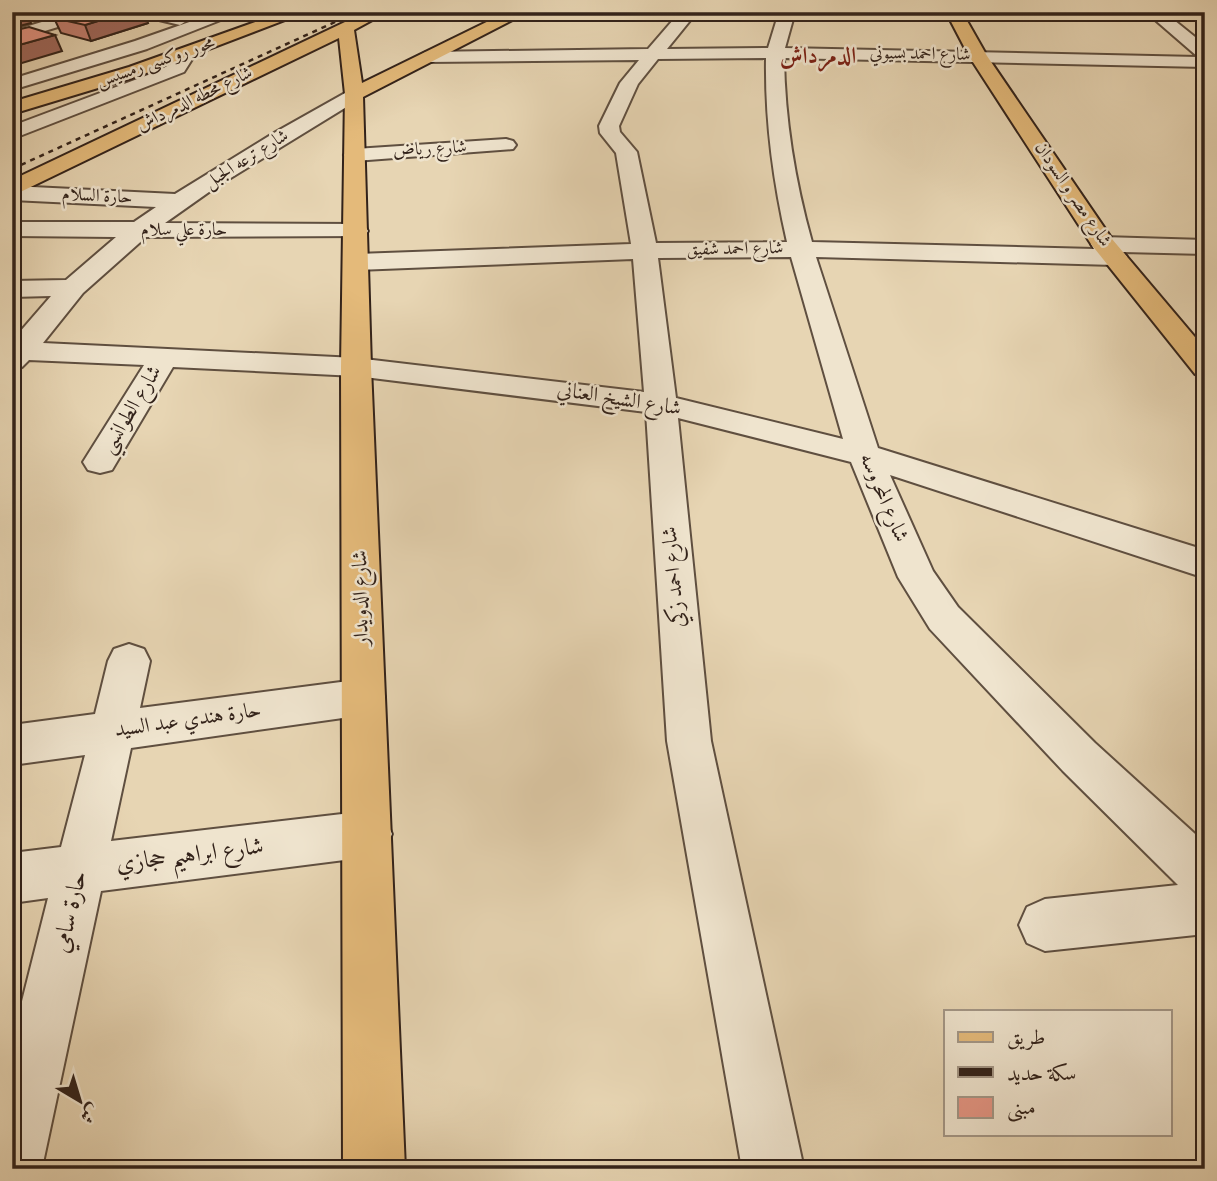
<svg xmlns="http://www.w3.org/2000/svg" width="1217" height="1181" viewBox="0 0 1217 1181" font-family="'Sorts Mill Goudy',Amiri,serif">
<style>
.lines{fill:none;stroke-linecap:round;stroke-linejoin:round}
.minor-casing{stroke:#5f4f40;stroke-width:4}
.major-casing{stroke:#32221a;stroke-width:4}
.minor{fill:#efe4ce;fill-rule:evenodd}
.major{fill:#e4ba7a;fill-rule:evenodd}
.rail{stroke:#32221a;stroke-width:2.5;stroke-dasharray:5 5;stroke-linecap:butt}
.wall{fill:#c58072;stroke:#32221a;stroke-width:2}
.shaded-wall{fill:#a0685c;stroke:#32221a;stroke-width:2}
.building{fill:#e59584;stroke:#32221a;stroke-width:2}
.labels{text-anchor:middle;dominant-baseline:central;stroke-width:5;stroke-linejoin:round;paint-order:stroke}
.far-street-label{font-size:18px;fill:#32221a;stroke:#efe4ce}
.street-label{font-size:21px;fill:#32221a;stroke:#efe4ce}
.far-district-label{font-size:23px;font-weight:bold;fill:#7a1f14;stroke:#efe4ce}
.near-street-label{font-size:24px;fill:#32221a;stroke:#efe4ce}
</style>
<rect width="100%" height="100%" fill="#e7d5b3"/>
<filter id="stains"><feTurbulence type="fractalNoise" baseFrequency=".00286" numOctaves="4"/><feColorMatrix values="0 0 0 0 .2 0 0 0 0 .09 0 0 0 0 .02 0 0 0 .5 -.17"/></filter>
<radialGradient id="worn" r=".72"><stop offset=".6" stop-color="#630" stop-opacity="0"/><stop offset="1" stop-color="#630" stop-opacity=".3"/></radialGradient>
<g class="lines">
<defs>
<g id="minor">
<path d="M75 12H100L97 15 12 41V31Z"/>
<path d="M135 12H166L186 17 188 20 180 25 138 15Z"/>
<path d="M218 12H241L147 49 12 90V79L135 41Z"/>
<path d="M680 12H697L667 49 768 48 779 12H795L785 48 1198 57 1146 12H1164L1205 45V67L784 58C785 121 795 181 812 242L1094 249 1091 244 1094 239 1103 237 1205 240V254L1123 252 1127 257 1123 262 1114 265 816 257 878 448 1205 550V578L890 475 933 571 958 607 1095 743 1205 843V934L1045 951 1027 943 1019 925 1027 907 1045 899 1178 885 1063 771 930 629 898 577 851 462 678 418 711 741 804 1169H742L667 741 646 412 356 376 173 367 112 470 100 473 88 470 83 462 144 365 29 360 22 367 12 370V341L51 296 12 297V281L66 280 116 237 12 236V222H134L156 207 12 200V186L175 194 274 133 354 88 363 94 361 98 216 187 165 223 356 224 365 226 368 231 365 236 146 237 83 293 43 343 356 358 644 392 633 259 357 270 348 267 344 262 348 257 357 254 631 244 616 153 600 133 599 126 620 83 639 60 426 62 417 57 426 52 648 49ZM766 58C765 121 773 181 787 242L656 243 637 152 620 132 619 126 638 84 658 59ZM791 257 843 439 676 398 658 258Z"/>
<path d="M187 48 196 53 184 72 12 139V126L156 72 171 64 181 49Z"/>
<path d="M506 139 513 141 516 145 513 149 355 161 348 159 344 155 348 151 355 149Z"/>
<path d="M129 644 144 649 150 661 140 708 364 679 379 684 385 697 379 710 364 715 131 748 111 841 368 811 385 818 392 834 385 850 368 857 101 891 43 1163 40 1169H12V1041L48 898 12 903V853L61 847 85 755 12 765V725L95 714 108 661 114 649Z"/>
</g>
<g id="major">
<path d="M283 12H306L141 75 12 114V102L129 67Z"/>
<path d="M366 12H387L354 30 362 83 507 12H528L363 97 371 367 405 1169H343L341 367 345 94 339 38 12 196V180Z"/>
<path d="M946 12H962L987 56 1112 239 1205 349V377L1195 374 1091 244 969 56Z"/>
</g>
</defs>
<!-- minor casing -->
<use href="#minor" class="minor-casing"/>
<!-- major casing -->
<use href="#major" class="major-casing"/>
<!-- minor -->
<use href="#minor" class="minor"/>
<!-- major -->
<use href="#major" class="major"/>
<!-- rail -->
<path class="rail" d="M12 169 357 12"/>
</g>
<!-- wall -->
<path class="wall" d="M54 18 148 23 91 41 61 33Z"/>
<!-- shaded-wall -->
<g class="shaded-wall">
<path d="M127 12H144L148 23 91 41 85 25Z"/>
<path d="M28 15 31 23 12 28V19Z"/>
<path d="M55 35 62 51 12 66V47Z"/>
</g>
<!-- building -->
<g class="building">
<path d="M72 12H127L85 25 54 18Z"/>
<path d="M12 15H28L12 19Z"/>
<path d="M29 27 55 35 12 47V31Z"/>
</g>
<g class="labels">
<!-- far-street labels -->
<g class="far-street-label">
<text transform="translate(920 55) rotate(1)">شارع احمد بسيوني</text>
<text transform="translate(156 63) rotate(-19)">محور روكسى رمسيس</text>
<text transform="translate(195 100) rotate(-26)">شارع محطه الدمرداش</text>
<text transform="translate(430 150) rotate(-3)">شارع رياض</text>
<text transform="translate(247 160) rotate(-32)">شارع ترعه الجبل</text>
<text transform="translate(1072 195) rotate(56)">شارع مصر و السودان</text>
<text transform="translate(97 197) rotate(3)">حارة السلام</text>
<text x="184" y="231">حارة علي سلام</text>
<text transform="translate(735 250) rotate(-1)">شارع احمد شفيق</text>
</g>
<!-- street labels -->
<g class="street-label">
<text transform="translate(619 400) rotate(9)">شارع الشيخ العناني</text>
<text transform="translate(132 410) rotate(-59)">شارع الطوانسي</text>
<text transform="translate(883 498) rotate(67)">شارع المحروسه</text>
<text transform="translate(675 577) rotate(-95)">شارع احمد زكي</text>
<text transform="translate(362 598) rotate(-91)">شارع الدويدار</text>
<text transform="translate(188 721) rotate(-8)">حارة هندي عبد السيد</text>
</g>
<!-- far-district labels -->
<g class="far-district-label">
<text x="818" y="57">الدمرداش</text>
</g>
<!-- near-street labels -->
<g class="near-street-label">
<text transform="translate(190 856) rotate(-7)">شارع ابراهيم حجازي</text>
<text transform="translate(71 912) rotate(-77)">حارة سامي</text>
</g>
</g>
<!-- margin -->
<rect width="1217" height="1181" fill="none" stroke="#e7d5b3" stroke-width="42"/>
<rect x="14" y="14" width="1189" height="1153" fill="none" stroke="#32221a" stroke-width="3.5"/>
<rect x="21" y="21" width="1175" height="1139" fill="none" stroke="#32221a" stroke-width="2"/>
<!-- legend -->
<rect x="944" y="1010" width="228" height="126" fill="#efe4ce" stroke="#a39686" stroke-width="2"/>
<rect x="958" y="1032" width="35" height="10" fill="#e4ba7a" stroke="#a39686" stroke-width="2"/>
<text x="1007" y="1044" font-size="21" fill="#32221a">طريق</text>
<rect x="958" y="1067" width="35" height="10" fill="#32221a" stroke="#a39686" stroke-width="2"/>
<text x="1007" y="1080" font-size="21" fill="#32221a">سكة حديد</text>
<rect x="958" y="1097" width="35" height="21" fill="#e59584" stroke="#a39686" stroke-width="2"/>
<text x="1007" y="1114" font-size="21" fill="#32221a">مبنى</text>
<!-- north arrow -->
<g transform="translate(80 1101) rotate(142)" stroke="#efe4ce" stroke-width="5" paint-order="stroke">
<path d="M0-5L12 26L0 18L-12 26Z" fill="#32221a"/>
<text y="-10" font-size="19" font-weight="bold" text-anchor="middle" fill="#32221a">ش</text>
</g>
<rect width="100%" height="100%" filter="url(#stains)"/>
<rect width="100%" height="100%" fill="url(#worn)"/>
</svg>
